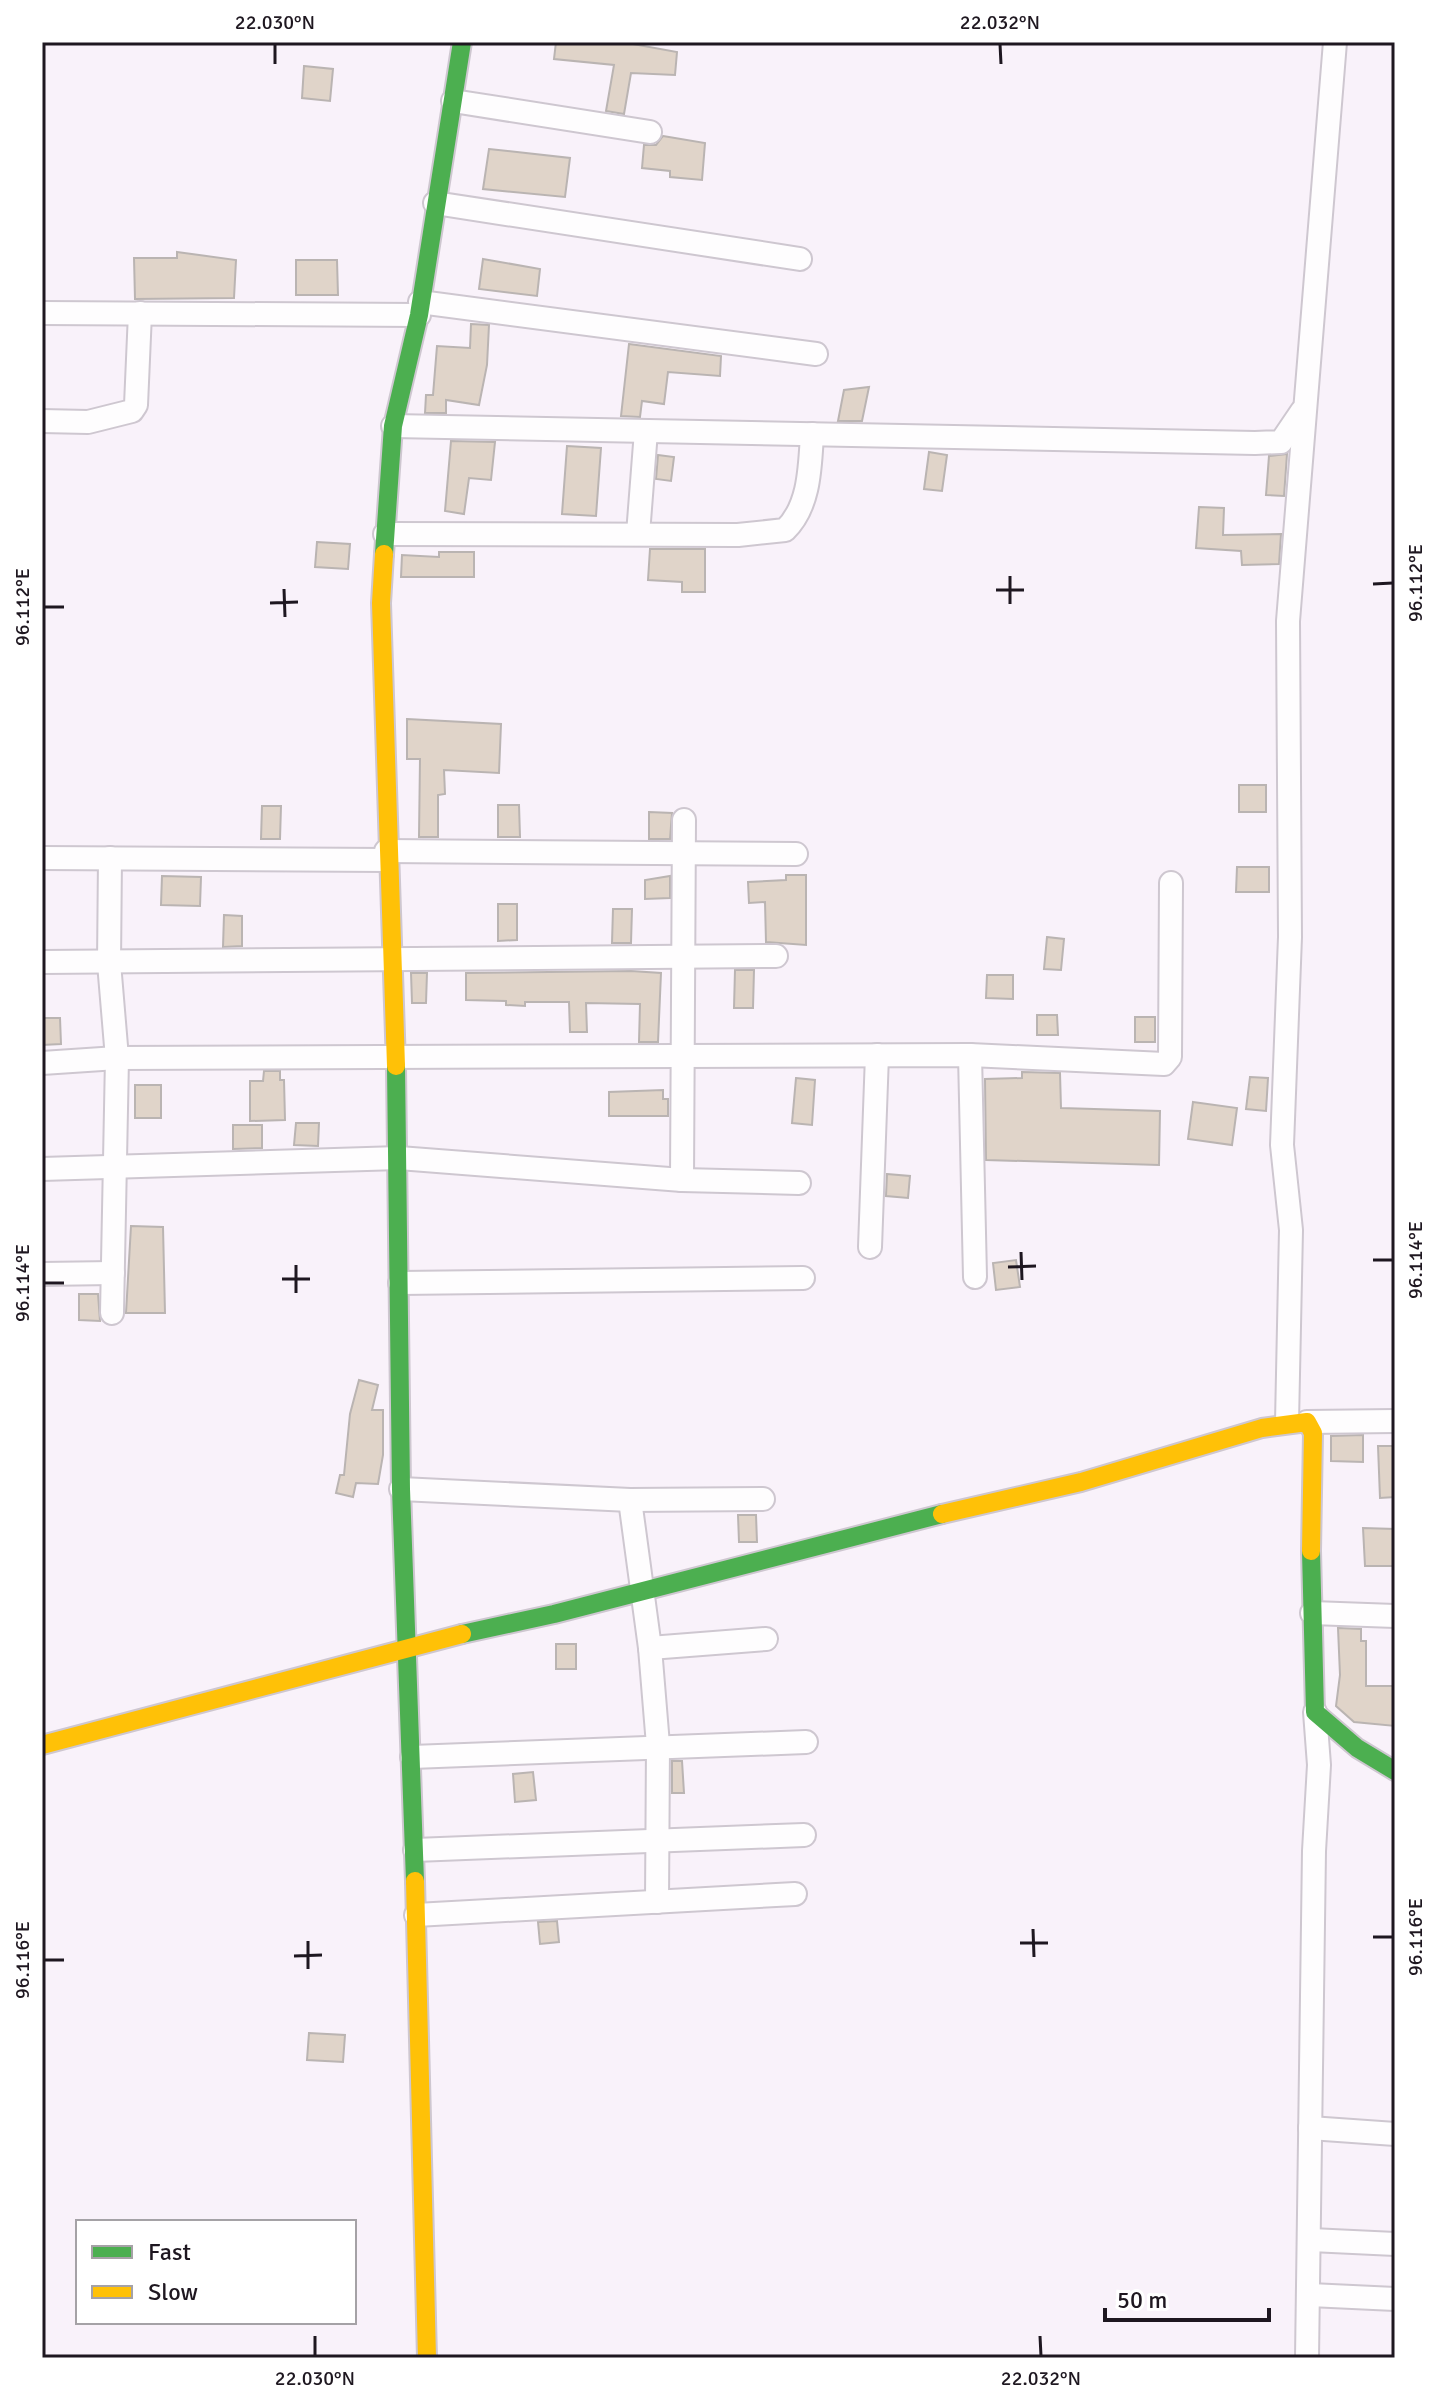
<svg xmlns="http://www.w3.org/2000/svg" width="1437" height="2400" viewBox="0 0 1437 2400" font-family="Signika,sans-serif">
<style>
.building{fill:#e0d4c9;stroke:#bab4b2;stroke-width:2}
.lines{fill:none;stroke-linecap:round;stroke-linejoin:round}
.street-casing{stroke:#cec7d0;stroke-width:26}
.fast-casing{stroke:#cec7d0;stroke-width:22}
.slow-casing{stroke:#cec7d0;stroke-width:22}
.street{stroke:#fefdfe;stroke-width:22}
.fast{stroke:#4caf50;stroke-width:18}
.slow{stroke:#ffc107;stroke-width:18}
.ticks{fill:none;stroke:#1e1720;stroke-width:3}
.neatline{fill:none;stroke:#1e1720;stroke-width:3}
.ticks-label{font-size:20px;text-anchor:middle;fill:#1e1720}
</style>
<rect width="100%" height="100%" fill="#f9f2fa"/>
<!-- building -->
<g class="building">
<path d="M556 42H622L677 52 675 75 631 73 624 114 606 111 614 65 554 59Z"/>
<path d="M304 66 333 69 330 101 302 98Z"/>
<path d="M663 136 705 143 702 180 670 177V171L642 168 644 145H656Z"/>
<path d="M489 149 570 158 565 197 483 189Z"/>
<path d="M177 252 236 260 234 298 135 299 134 258H177Z"/>
<path d="M483 259 540 269 537 296 479 289Z"/>
<path d="M296 260H337L338 295H296Z"/>
<path d="M471 324 489 325 487 365 479 405 446 400V413H425L426 395H433L437 346 470 348Z"/>
<path d="M629 344 721 356 720 376 668 372 664 404 642 401 640 417 621 416Z"/>
<path d="M869 387 862 421H838L844 390Z"/>
<path d="M451 441 495 442 491 480 469 478 464 514 445 511Z"/>
<path d="M567 446 601 448 596 516 562 514Z"/>
<path d="M929 452 947 455 942 491 924 489Z"/>
<path d="M1287 454 1284 496 1266 495 1269 456Z"/>
<path d="M658 455 674 457 671 481 656 479Z"/>
<path d="M1199 507 1224 508 1223 535 1281 534 1279 564 1242 565 1241 551 1196 548Z"/>
<path d="M317 542 350 544 348 569 315 567Z"/>
<path d="M650 549H705V592H682V582L648 580Z"/>
<path d="M439 552H474V577H401L402 555 439 557Z"/>
<path d="M407 719 501 724 499 773 444 770 445 794 438 795V837H419L420 759H407Z"/>
<rect x="1239" y="785" width="27" height="27"/>
<path d="M498 805H519L520 837H498Z"/>
<path d="M262 806H281L280 839H261Z"/>
<path d="M649 812 672 813 670 839H649Z"/>
<path d="M1237 867H1269V892H1236Z"/>
<path d="M786 875H806V945L766 942 765 902 749 903 748 882 786 880Z"/>
<path d="M162 876 201 877 200 906 161 905Z"/>
<path d="M670 876V898L645 899V880Z"/>
<path d="M498 904H517V940L498 941Z"/>
<path d="M613 909H632L631 943H612Z"/>
<path d="M224 915 242 916V946L223 947Z"/>
<path d="M1047 937 1064 939 1061 970 1044 969Z"/>
<path d="M735 970H754L753 1008H734Z"/>
<path d="M631 971 661 973 658 1042H639L640 1004 586 1003 587 1032H570L569 1002H525V1006L506 1005V1001L466 1000V973Z"/>
<path d="M411 973H427L426 1003H412Z"/>
<path d="M987 975H1013V999L986 998Z"/>
<path d="M1037 1015H1057L1058 1035H1037Z"/>
<rect x="1135" y="1017" width="20" height="25"/>
<path d="M42 1018H60L61 1044 42 1045Z"/>
<path d="M264 1071H280V1080H284L285 1120 250 1121V1081H263Z"/>
<path d="M1022 1072 1060 1073 1061 1108 1160 1111 1159 1165 986 1160 985 1079 1022 1078Z"/>
<path d="M1250 1077 1268 1078 1266 1111 1246 1109Z"/>
<path d="M796 1078 815 1080 812 1125 792 1123Z"/>
<rect x="135" y="1085" width="26" height="33"/>
<path d="M663 1090V1099H668V1116H609V1092Z"/>
<path d="M1193 1102 1237 1108 1232 1145 1188 1139Z"/>
<path d="M296 1123H319L318 1146 294 1145Z"/>
<path d="M233 1125H262V1148L233 1149Z"/>
<path d="M887 1174 910 1176 908 1198 886 1196Z"/>
<path d="M131 1226 163 1227 165 1313H126Z"/>
<path d="M1016 1260 1020 1287 996 1290 993 1263Z"/>
<path d="M79 1294H98L100 1321 79 1320Z"/>
<path d="M359 1380 378 1385 372 1410H383V1455L378 1484 356 1483 353 1497 336 1493 340 1475H344L350 1414Z"/>
<path d="M1363 1435V1462L1331 1461V1436Z"/>
<path d="M1378 1446H1395V1497L1380 1498Z"/>
<path d="M738 1515H756L757 1542H739Z"/>
<path d="M1363 1528 1395 1529V1566H1365Z"/>
<path d="M1338 1628 1361 1629V1641H1366V1686H1395V1726L1354 1722 1336 1706 1340 1675Z"/>
<rect x="556" y="1644" width="20" height="25"/>
<path d="M672 1761H682L684 1793H672Z"/>
<path d="M533 1772 536 1800 515 1802 513 1774Z"/>
<path d="M557 1921 559 1942 540 1944 538 1922Z"/>
<path d="M309 2033 345 2035 343 2062 307 2060Z"/>
</g>
<g class="lines">
<defs>
<g id="street">
<path d="M453 101 650 132"/>
<path d="M435 203 800 259"/>
<path d="M420 302 816 354"/>
<path d="M42 313 419 315"/>
<path d="M42 421 88 422 132 411 136 405 140 313"/>
<path d="M393 426 1255 443 1281 442 1302 411"/>
<path d="M385 534 738 535 785 530C810 506 810 466 812 434"/>
<path d="M638 534 646 431"/>
<path d="M386 851 796 854"/>
<path d="M42 858 387 860"/>
<path d="M110 858 109 963 117 1058 112 1313"/>
<path d="M42 962 776 956"/>
<path d="M970 1055 975 1277"/>
<path d="M42 1063 117 1058 970 1055 1164 1064 1170 1057 1171 883"/>
<path d="M42 1169 399 1158 682 1180 799 1183"/>
<path d="M682 1180 684 820"/>
<path d="M870 1247 877 1055"/>
<path d="M42 1274 113 1273"/>
<path d="M400 1283 803 1278"/>
<path d="M1287 1422 1291 1230 1282 1145 1290 937 1288 621 1335 42"/>
<path d="M1307 1422 1395 1421"/>
<path d="M401 1489 630 1500 763 1499"/>
<path d="M630 1500 650 1648 658 1745 657 1902"/>
<path d="M1312 1613 1395 1616"/>
<path d="M650 1648 766 1639"/>
<path d="M412 1757 806 1742"/>
<path d="M415 1850 804 1835"/>
<path d="M416 1915 795 1894"/>
<path d="M1310 2128 1395 2134"/>
<path d="M1311 2240 1395 2244"/>
<path d="M1310 2295 1395 2299"/>
<path d="M1307 2358 1314 1851 1319 1765 1315 1712"/>
</g>
<g id="fast">
<path d="M384 554 393 426 419 315 462 42"/>
<path d="M396 1066 401 1489 415 1881"/>
<path d="M1311 1551 1315 1712 1357 1748 1395 1771"/>
<path d="M462 1634 554 1614 942 1514"/>
</g>
<g id="slow">
<path d="M384 554 381 603 396 1066"/>
<path d="M942 1514 1081 1482 1262 1428 1307 1422 1313 1433 1311 1551"/>
<path d="M42 1745 462 1634"/>
<path d="M415 1881 427 2358"/>
</g>
</defs>
<!-- street casing -->
<use href="#street" class="street-casing"/>
<!-- fast casing -->
<use href="#fast" class="fast-casing"/>
<!-- slow casing -->
<use href="#slow" class="slow-casing"/>
<!-- street -->
<use href="#street" class="street"/>
<!-- fast -->
<use href="#fast" class="fast"/>
<!-- slow -->
<use href="#slow" class="slow"/>
</g>
<!-- ticks -->
<path class="ticks" d="M275 44V64M1000 44 1001 64M1010 576V604M1373 584 1393 583M284 589 285 617M996 590H1024M270 603 298 602M44 607H64M1021 1252 1022 1280M1373 1260H1393M296 1265V1293M1008 1267 1036 1266M282 1279H310M44 1283H64M1033 1929 1034 1957M1373 1937H1393M308 1941V1969M1020 1943H1048M294 1956 322 1955M44 1960H64M315 2336V2356M1040 2336 1041 2356"/>
<!-- border -->
<rect width="1437" height="2400" fill="none" stroke="#ffffff" stroke-width="88"/>
<!-- legend -->
<rect x="76" y="2220" width="280" height="104" fill="#ffffff" stroke="#a5a2a6" stroke-width="2"/>
<rect x="92" y="2246" width="40" height="12" fill="#4caf50" stroke="#a5a2a6" stroke-width="2"/>
<text x="148" y="2260" font-size="24" fill="#1e1720">Fast</text>
<rect x="92" y="2286" width="40" height="12" fill="#ffc107" stroke="#a5a2a6" stroke-width="2"/>
<text x="148" y="2300" font-size="24" fill="#1e1720">Slow</text>
<!-- scale -->
<path d="M1105 2308v12h164v-12" fill="none" stroke="#1e1720" stroke-width="4"/>
<text x="1117" y="2308" font-size="24" fill="#1e1720" stroke="#ffffff" stroke-width="6" paint-order="stroke">50 m</text>
<rect x="44" y="44" width="1349" height="2312" class="neatline"/>
<g class="ticks-label">
<text x="275" y="29">22.030°N</text>
<text x="1000" y="29">22.032°N</text>
<text transform="translate(1415 583) rotate(-90)" y="7">96.112°E</text>
<text transform="translate(22 607) rotate(-90)" y="7">96.112°E</text>
<text transform="translate(1415 1260) rotate(-90)" y="7">96.114°E</text>
<text transform="translate(22 1283) rotate(-90)" y="7">96.114°E</text>
<text transform="translate(1415 1937) rotate(-90)" y="7">96.116°E</text>
<text transform="translate(22 1960) rotate(-90)" y="7">96.116°E</text>
<text x="315" y="2385">22.030°N</text>
<text x="1041" y="2385">22.032°N</text>
</g>
</svg>
